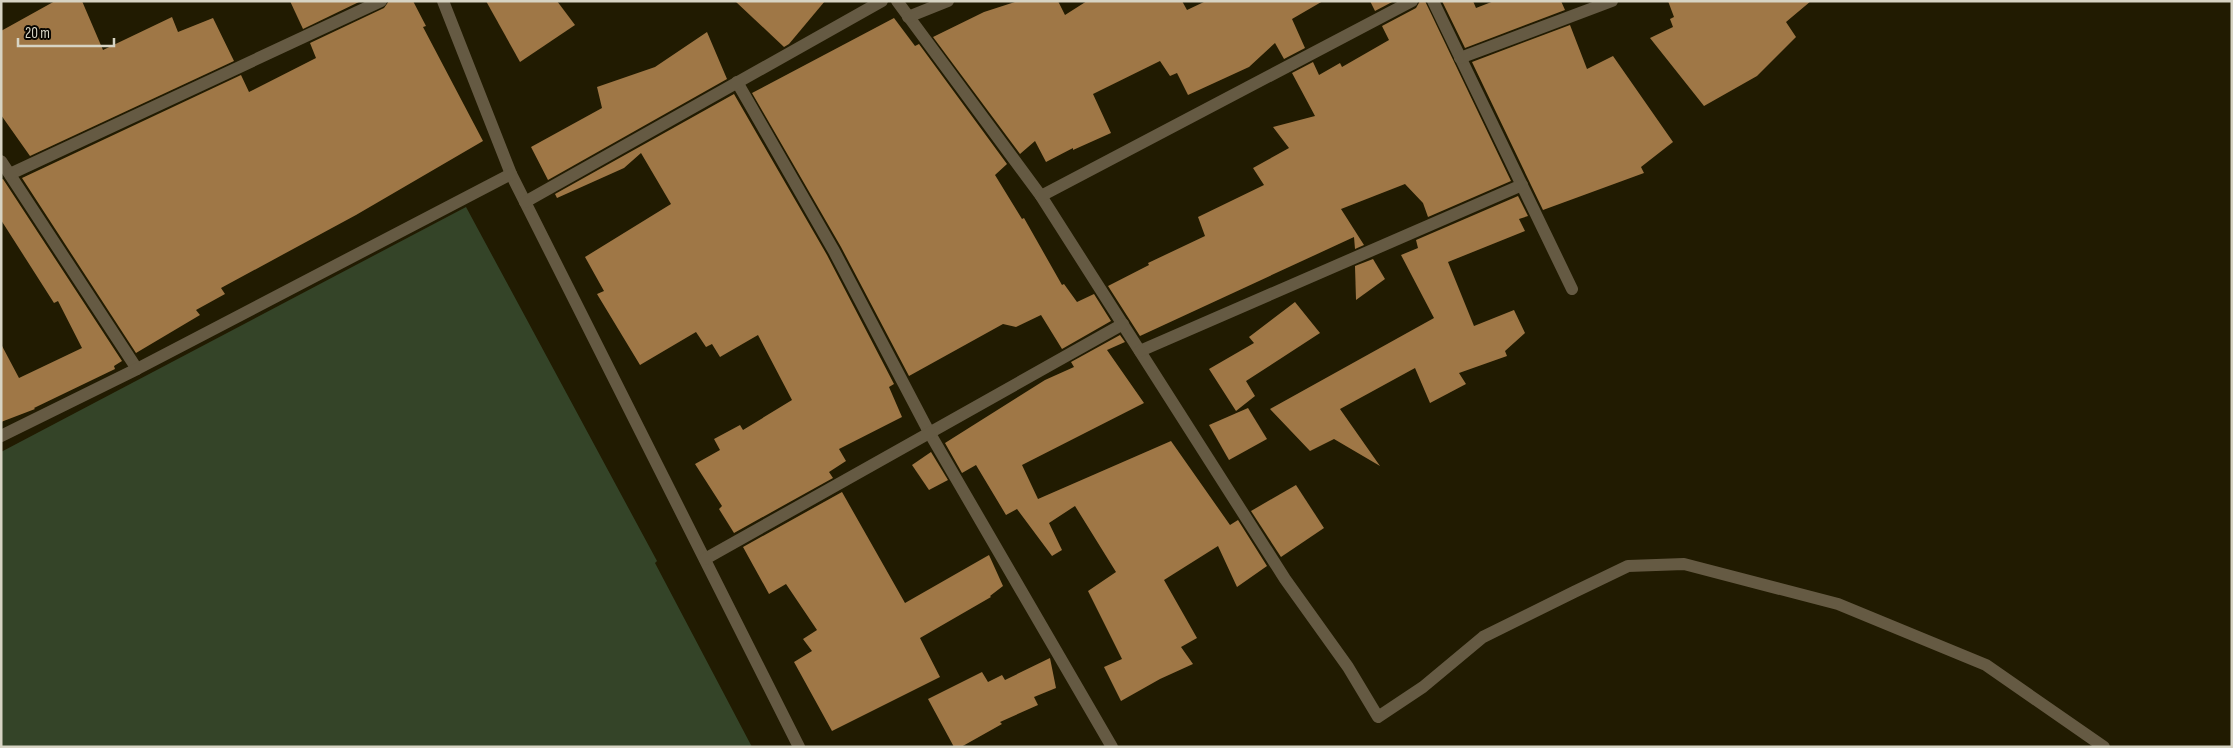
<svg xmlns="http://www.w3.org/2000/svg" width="2233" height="748" viewBox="0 0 2233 748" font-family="'Sofia Sans Condensed',sans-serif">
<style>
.green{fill:#344428}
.building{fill:#9f7746}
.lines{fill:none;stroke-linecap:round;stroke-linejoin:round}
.minor{stroke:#655a43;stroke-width:12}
</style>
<rect width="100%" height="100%" fill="#211b01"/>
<!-- green -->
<path class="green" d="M466 207 657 561 655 563 752 747H1V452Z"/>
<!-- building -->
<g class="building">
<path d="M55 1H82L103 50 172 17 178 32 213 18 234 61 30 156 1 115V31Z"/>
<path d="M290 1H361L303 29Z"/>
<path d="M389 1H413L426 26 423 27 483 141 356 215 221 288 225 294 196 310 200 315 136 353 22 178 241 75 249 92 316 58 310 43 384 8Z"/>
<path d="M486 1H557L575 25 520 62Z"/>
<path d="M735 1H825L789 44 784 47Z"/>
<path d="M1018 1H1058L1065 15 1087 1H1182L1187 10 1206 1H1323L1292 19 1305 48 1284 59 1275 43 1249 67 1188 95 1177 73 1170 76 1160 61 1093 94 1111 133 1073 150V148L1046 162 1035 141 1020 154 933 37 984 12Z"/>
<path d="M1370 1H1394L1375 11Z"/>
<path d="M1420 1H1425L1511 181 1428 217 1423 203 1405 184 1341 209 1364 245 1355 249 1354 237 1140 336 1108 286 1149 265 1148 263 1205 236 1198 217 1264 185 1253 168 1289 148 1273 127 1315 116 1292 73 1313 62 1319 75 1340 63 1342 67 1389 40 1382 26 1416 8Z"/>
<path d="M1442 1H1473L1476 8 1494 1H1561L1565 10 1465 48Z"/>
<path d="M1668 1H1811L1786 22 1796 37 1757 76 1704 106 1650 38 1673 27 1670 19 1674 17Z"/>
<path d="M894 18 915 46 919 44 1007 164 995 175 1022 219 1024 218 1062 285 1064 284 1077 302 1094 294 1111 321 1062 349 1041 315 1016 327 1003 324 909 376 841 247 752 93Z"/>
<path d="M1570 25 1587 69 1613 56 1673 142 1641 167 1644 173 1543 210 1472 62Z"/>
<path d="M707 32 727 79 548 180 531 147 602 108 597 87 655 67Z"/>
<path d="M734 94 827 255 894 384 889 387 902 417 839 449 846 461 829 472 833 478 734 533 719 509 722 506 695 464 720 450 714 439 740 425 743 430 792 400 758 335 720 357 712 344 706 347 696 332 640 365 597 294 604 291 585 257 671 204 641 153 624 168 557 198 555 194Z"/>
<path d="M3 179 122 361 114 366 115 369 34 408 35 409 1 422V344L19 378 82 348 58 301 54 303 1 220V180Z"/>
<path d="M1518 196 1528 216 1519 219 1525 231 1448 262 1474 326 1514 310 1525 333 1505 351 1507 356 1459 373 1466 384 1430 403 1415 368 1340 409 1380 466 1334 439 1310 451 1270 409 1434 318 1401 255 1418 248 1416 240Z"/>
<path d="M1373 259 1385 279 1356 300 1355 266Z"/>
<path d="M1295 302 1320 333 1246 381 1255 396 1236 411 1209 369 1254 343 1249 337Z"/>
<path d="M1120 335 1125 342 1107 350 1144 403 1022 465 1038 499 1171 441 1230 525 1238 520 1267 566 1237 587 1218 546 1164 580 1197 638 1181 647 1193 664 1160 679 1121 701 1104 667 1122 659 1088 591 1116 572 1075 506 1049 523 1062 550 1052 556 1017 509 1006 515 976 465 962 473 945 443 1045 380 1074 367 1071 362Z"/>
<path d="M1248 408 1267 439 1229 460 1209 425Z"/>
<path d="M931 452 948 480 929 490 912 465Z"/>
<path d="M1296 485 1324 528 1281 557 1251 511Z"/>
<path d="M842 492 905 603 989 555 1003 586 990 596 991 597 920 638 940 677 832 731 794 662 812 651 803 639 817 630 786 584 769 594 743 547Z"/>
<path d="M1050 658 1056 688 1034 697 1038 705 1000 722 1002 724 961 747H954L928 699 982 672 988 682 1002 675 1005 680Z"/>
</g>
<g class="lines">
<!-- minor -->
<g class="minor">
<path d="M443 1 511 174 799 747"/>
<path d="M897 1 1041 196 1285 579 1348 667 1378 717 1423 687 1483 637 1574 592 1628 566 1684 564 1838 604 1986 665 2104 747"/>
<path d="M1433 1 1572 289"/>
<path d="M908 17 948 1"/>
<path d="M1460 58 1612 1"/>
<path d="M737 82 834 251 929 432 1112 747"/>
<path d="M1 161 137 369"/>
<path d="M10 174 381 1"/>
<path d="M1041 196 1412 1"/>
<path d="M525 202 882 1"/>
<path d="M1140 351 1522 185"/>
<path d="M1 436 137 369 511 174"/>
<path d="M705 559 1123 324"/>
</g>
</g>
<!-- border -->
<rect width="2233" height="748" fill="none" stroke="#d7d4c4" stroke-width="5"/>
<!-- scale -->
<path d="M18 38v8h96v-8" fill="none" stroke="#d7d4c4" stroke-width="2.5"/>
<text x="25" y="38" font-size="15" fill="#d7d4c4" stroke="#080601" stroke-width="4" paint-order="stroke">20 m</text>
</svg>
